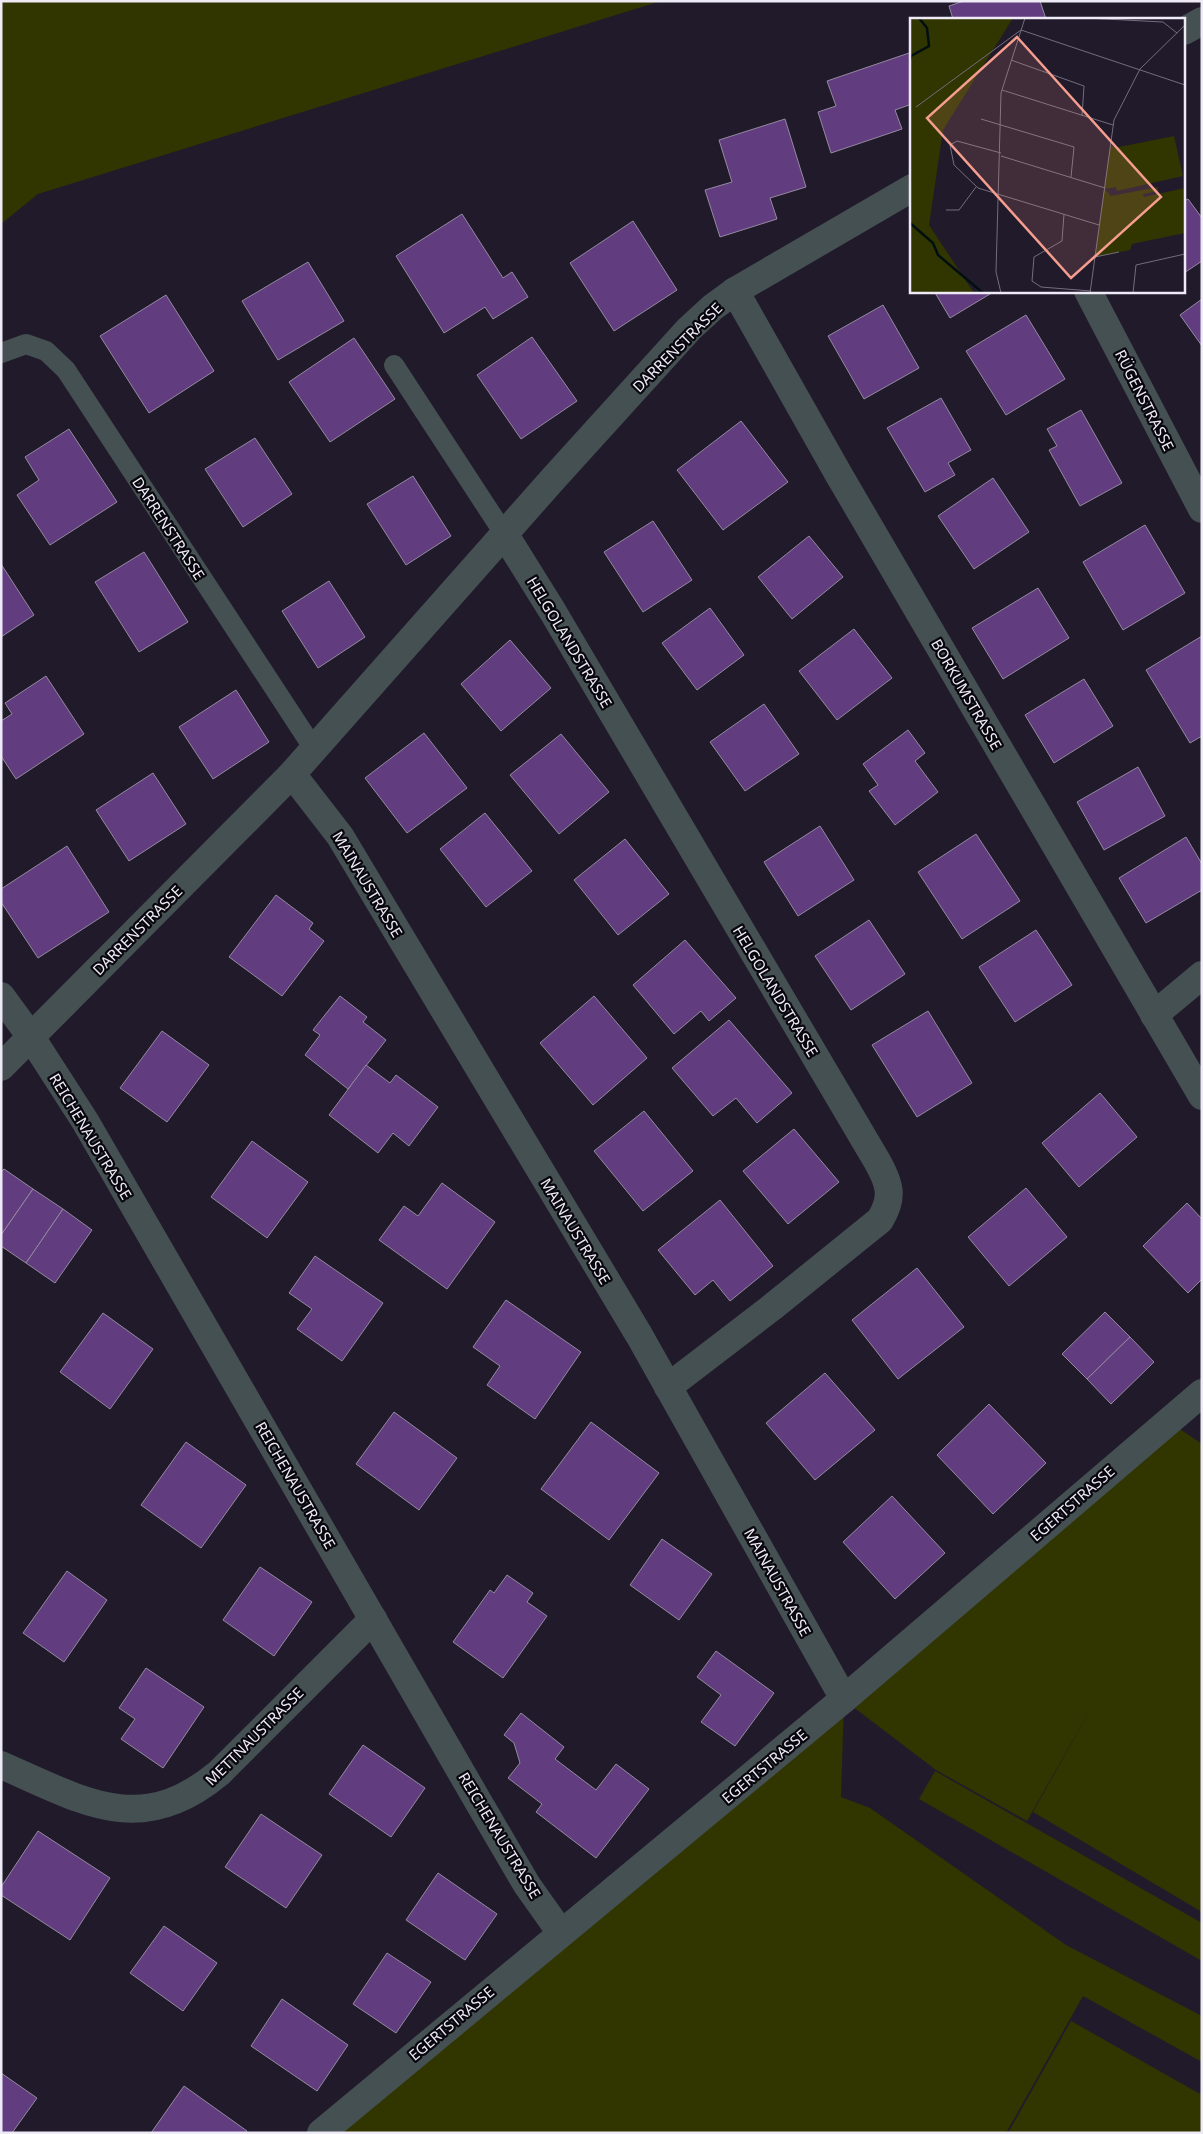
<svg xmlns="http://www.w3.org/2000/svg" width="1203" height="2134" viewBox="0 0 1203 2134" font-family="'Noto Sans',sans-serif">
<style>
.green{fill:#313500}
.building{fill:#613d80;stroke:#948a9f}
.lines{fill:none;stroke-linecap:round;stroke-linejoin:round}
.service{stroke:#445051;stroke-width:20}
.minor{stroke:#445051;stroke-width:28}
.labels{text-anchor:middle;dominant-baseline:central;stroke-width:4.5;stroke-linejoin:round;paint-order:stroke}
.street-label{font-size:15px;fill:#eeeaf6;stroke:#09070e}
.inset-river{fill:none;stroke:#020f12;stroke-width:2.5}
.inset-road{fill:none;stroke:#736d7c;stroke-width:1}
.view{fill:#f59d8f;fill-opacity:0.15;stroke:#f59d8f;stroke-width:2.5}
.inset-edge{fill:none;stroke:#eeeaf6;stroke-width:2.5}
</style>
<rect width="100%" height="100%" fill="#211a2b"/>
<!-- green -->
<g class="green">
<path d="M1 1H661L38 194 1 224Z"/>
<path d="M1168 1421 1202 1444V1912L1033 1812 1094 1703 1027 1821 936 1770 844 1700 841 1797 870 1808 1066 1945 1202 2016V2062L1083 1996 1006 2133H321Z"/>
<path d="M935 1771 1202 1923V1961L919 1799Z"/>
<path d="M1071 2021 1202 2095V2133H1008Z"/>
</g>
<!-- building -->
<g class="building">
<path d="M964 1H1040L1046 19H953L949 6Z"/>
<path d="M912 52V104L895 110 902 129 831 153 818 112 836 106 827 81Z"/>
<path d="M785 119 806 187 770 198 777 219 720 237 705 190 732 182 719 140Z"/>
<path d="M1188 199 1202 218V261L1184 273V201Z"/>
<path d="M462 214 503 278 512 272 528 297 493 319 485 307 444 333 396 256Z"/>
<path d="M633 221 677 290 614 331 570 263Z"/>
<path d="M308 262 344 321 278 360 242 301Z"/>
<path d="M934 291H995L950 318Z"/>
<path d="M166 295 214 371 149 413 100 336Z"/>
<path d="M1202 299V346L1180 315Z"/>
<path d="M883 305 919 368 864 399 828 336Z"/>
<path d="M1026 315 1065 379 1006 415 966 351Z"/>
<path d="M532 337 577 401 521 439 477 375Z"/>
<path d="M354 338 395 399 330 442 289 382Z"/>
<path d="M941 398 971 450 948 463 955 475 925 492 887 428Z"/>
<path d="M1081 410 1122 483 1080 506 1049 450 1057 446 1047 429Z"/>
<path d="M741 421 788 482 723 530 677 470Z"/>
<path d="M69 429 117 502 50 545 17 495 39 480 25 457Z"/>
<path d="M255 438 292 494 243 527 205 469Z"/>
<path d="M413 476 451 536 406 565 367 504Z"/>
<path d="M993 478 1029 532 974 569 938 516Z"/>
<path d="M653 521 692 580 643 612 604 552Z"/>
<path d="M1145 525 1185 593 1123 630 1083 562Z"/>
<path d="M809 536 843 577 792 619 758 577Z"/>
<path d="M144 552 188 622 139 652 95 582Z"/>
<path d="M1 564 34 615 1 637Z"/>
<path d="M329 581 365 637 318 668 282 611Z"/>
<path d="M1038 588 1069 638 1003 679 972 628Z"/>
<path d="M710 608 744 655 697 690 662 643Z"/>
<path d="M854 629 892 678 837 720 799 671Z"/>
<path d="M1202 636V736L1190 743 1146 670Z"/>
<path d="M510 640 551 688 501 731 461 684Z"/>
<path d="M46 676 84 734 16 779 1 756V721L12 714 5 703Z"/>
<path d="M1084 679 1113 726 1054 763 1025 715Z"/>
<path d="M236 690 269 742 213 779 179 727Z"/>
<path d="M764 704 799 754 745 791 710 742Z"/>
<path d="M908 730 925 753 915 761 938 792 895 825 869 791 878 785 863 764Z"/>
<path d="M424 733 467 788 407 833 365 778Z"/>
<path d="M561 734 609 792 559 834 510 775Z"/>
<path d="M1138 767 1165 816 1104 850 1077 802Z"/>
<path d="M153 773 186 824 129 861 96 810Z"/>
<path d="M485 813 532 871 486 907 440 849Z"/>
<path d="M820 826 854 880 798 916 764 862Z"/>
<path d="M976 834 1020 901 962 939 918 872Z"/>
<path d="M1186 837 1202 864V890L1146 923 1119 878Z"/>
<path d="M625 839 669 894 618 935 574 880Z"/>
<path d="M67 846 109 912 38 958 1 902V889Z"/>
<path d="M276 895 313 923 309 929 324 941 282 996 229 957Z"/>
<path d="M869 920 905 974 851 1010 815 956Z"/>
<path d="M1036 930 1072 985 1015 1022 979 967Z"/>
<path d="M685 940 736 998 709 1021 701 1011 674 1034 633 985Z"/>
<path d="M340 996 367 1017 363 1022 386 1040 348 1089 305 1055 320 1035 313 1030Z"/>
<path d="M594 996 647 1058 593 1105 540 1043Z"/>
<path d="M928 1011 972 1083 917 1117 872 1045Z"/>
<path d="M729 1020 792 1093 757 1123 736 1098 713 1116 672 1068Z"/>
<path d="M162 1031 209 1065 167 1122 120 1088Z"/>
<path d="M366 1065 390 1083 396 1075 438 1107 409 1146 393 1133 378 1153 329 1115Z"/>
<path d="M1100 1093 1137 1137 1079 1187 1042 1143Z"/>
<path d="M644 1111 693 1171 643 1211 594 1151Z"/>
<path d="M794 1129 839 1182 788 1224 743 1171Z"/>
<path d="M252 1141 308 1182 267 1238 211 1197Z"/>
<path d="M4 1169 33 1189 1 1235V1172Z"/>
<path d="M442 1183 495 1222 447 1289 379 1240 404 1206 418 1216Z"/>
<path d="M1026 1188 1067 1237 1009 1286 968 1237Z"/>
<path d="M33 1189 63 1209 26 1263 1 1246V1235Z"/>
<path d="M720 1200 773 1266 730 1301 713 1280 695 1295 658 1250Z"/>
<path d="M1187 1203 1202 1219V1279L1188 1293 1143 1246Z"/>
<path d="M63 1209 92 1230 55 1283 26 1263Z"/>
<path d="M315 1256 383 1303 342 1361 297 1329 312 1309 289 1293Z"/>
<path d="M917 1268 964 1327 898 1379 852 1320Z"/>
<path d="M506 1300 581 1352 535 1419 487 1385 500 1366 473 1347Z"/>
<path d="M1105 1312 1130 1337 1087 1379 1062 1354Z"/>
<path d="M103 1313 153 1349 110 1409 60 1372Z"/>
<path d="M1130 1337 1154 1362 1111 1404 1087 1379Z"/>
<path d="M825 1373 875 1430 815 1480 766 1423Z"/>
<path d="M989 1404 1046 1463 993 1514 937 1455Z"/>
<path d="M394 1412 457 1458 419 1510 356 1464Z"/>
<path d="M591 1422 659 1473 609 1540 541 1489Z"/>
<path d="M186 1442 246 1485 201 1548 141 1505Z"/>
<path d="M892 1496 945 1553 895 1599 843 1542Z"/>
<path d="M662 1539 712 1574 679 1620 630 1585Z"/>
<path d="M260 1567 312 1602 274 1656 223 1620Z"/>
<path d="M67 1571 107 1600 64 1662 23 1633Z"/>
<path d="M507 1575 533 1593 527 1602 547 1616 503 1678 453 1642 490 1590 494 1593Z"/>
<path d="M716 1651 774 1693 735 1746 701 1722 721 1695 697 1677Z"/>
<path d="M146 1668 204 1707 163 1768 121 1739 135 1719 119 1708Z"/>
<path d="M521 1713 564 1747 555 1759 596 1790 616 1764 649 1789 596 1858 536 1812 542 1804 508 1778 520 1763 514 1743 504 1735Z"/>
<path d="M363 1745 425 1788 391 1837 329 1794Z"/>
<path d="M261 1814 322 1855 286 1908 225 1867Z"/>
<path d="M38 1831 110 1878 70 1940 1 1895V1887Z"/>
<path d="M438 1873 497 1914 465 1960 406 1920Z"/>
<path d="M164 1926 217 1963 183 2011 130 1973Z"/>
<path d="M387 1953 431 1982 396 2033 353 2004Z"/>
<path d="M282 1999 348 2045 317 2091 251 2046Z"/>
<path d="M1 2073 37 2098 12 2133H1Z"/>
<path d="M184 2086 247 2131 245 2133H151Z"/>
</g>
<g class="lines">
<!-- service -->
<g class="service">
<path d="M1 353 26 344 46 351 66 370 314 749"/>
<path d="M394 365 505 535"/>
</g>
<!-- minor -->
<g class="minor">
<path d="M1184 31 1202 21"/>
<path d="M735 291 839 475 1202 1096"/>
<path d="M1088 291 1202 509"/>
<path d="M505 535 553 612 877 1161C890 1184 894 1197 880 1220L771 1308 668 1387"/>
<path d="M292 774 340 836 639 1335 844 1699"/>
<path d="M1 996 31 1037 85 1121 479 1803 527 1885 561 1933"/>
<path d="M1154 1015 1202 975"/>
<path d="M1 1067 292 774 553 479 689 329 713 307 735 291 912 188"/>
<path d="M1 1765C82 1800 140 1839 219 1773L373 1619"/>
<path d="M321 2133 844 1699 1202 1393"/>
</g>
</g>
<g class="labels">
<!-- street labels -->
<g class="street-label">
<text transform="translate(677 347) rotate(-45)">DARRENSTRASSE</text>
<text transform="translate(1145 400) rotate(63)">RÜGENSTRASSE</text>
<text transform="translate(169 528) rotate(57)">DARRENSTRASSE</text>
<text transform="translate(570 642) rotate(59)">HELGOLANDSTRASSE</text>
<text transform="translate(967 694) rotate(60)">BORKUMSTRASSE</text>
<text transform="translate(368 884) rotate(59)">MAINAUSTRASSE</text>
<text transform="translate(137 930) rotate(-45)">DARRENSTRASSE</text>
<text transform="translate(776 991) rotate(59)">HELGOLANDSTRASSE</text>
<text transform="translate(91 1136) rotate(59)">REICHENAUSTRASSE</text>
<text transform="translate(576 1231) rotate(59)">MAINAUSTRASSE</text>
<text transform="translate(296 1485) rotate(60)">REICHENAUSTRASSE</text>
<text transform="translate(1072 1503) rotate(-41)">EGERTSTRASSE</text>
<text transform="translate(778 1582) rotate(61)">MAINAUSTRASSE</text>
<text transform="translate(254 1736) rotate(-45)">METTNAUSTRASSE</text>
<text transform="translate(764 1766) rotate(-40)">EGERTSTRASSE</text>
<text transform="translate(500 1835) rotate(59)">REICHENAUSTRASSE</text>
<text transform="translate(451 2023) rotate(-40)">EGERTSTRASSE</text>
</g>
</g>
<!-- overview -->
<g transform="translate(910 18)">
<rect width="275" height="275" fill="#211a2b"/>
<path d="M0 0H103L33 112 19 207 64 275H0ZM264 118 273 158 207 173 206 169 195 171 201 178 248 169V173L233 176 234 179 275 170V215L222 226 220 232 185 239 200 128 209 129Z" fill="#313500"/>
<path class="inset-river" d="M0 42 1 38 19 28 17 10 9 0M0 205 23 225 28 237 73 275"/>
<path class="inset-road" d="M176 0 253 4 267 15M101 42 174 68 172 98M92 72 203 107M6 89 111 12 275 67M71 101 164 129 161 159M91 135 47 123 40 127 44 147 68 170 189 207M91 138 195 170M36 192H49L66 169M154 196 152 223 124 239 122 263 131 269 181 273M185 239 209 234M91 275 86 254 91 75 115 0M180 275 204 102 230 51 275 7M223 275 226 247 275 236"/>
<path class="view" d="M107 19 251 179 161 260 17 100Z"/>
<rect width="275" height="275" class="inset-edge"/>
</g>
<!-- border -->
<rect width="1203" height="2134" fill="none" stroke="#eeeaf6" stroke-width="5"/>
</svg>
